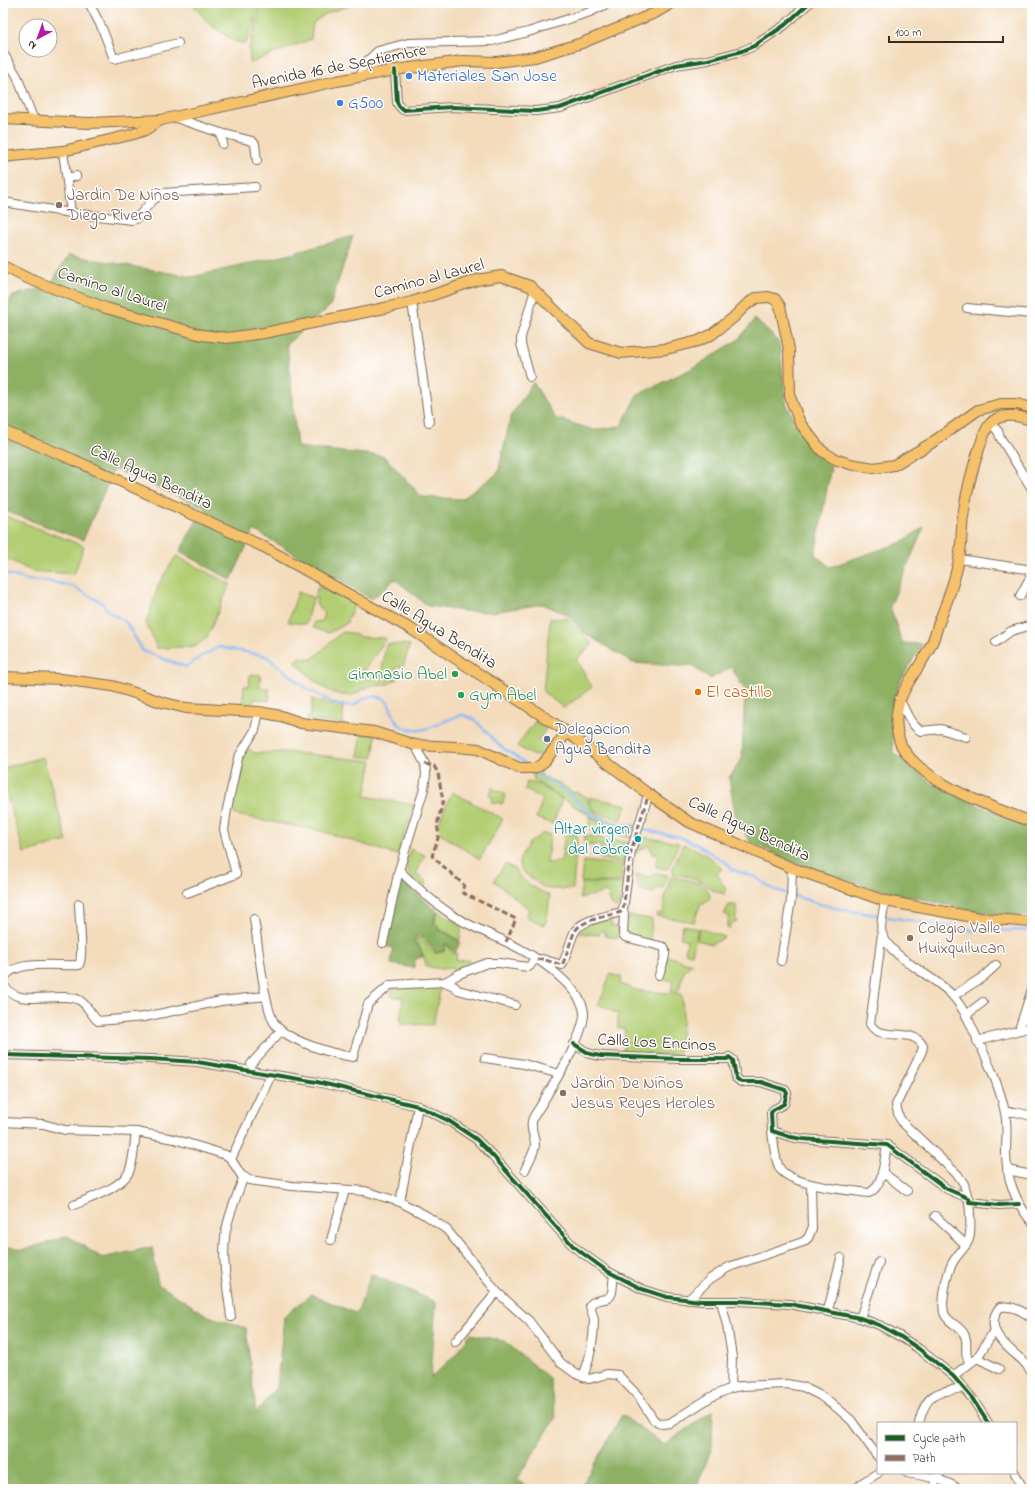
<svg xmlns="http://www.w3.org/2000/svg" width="1035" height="1492" viewBox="0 0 1035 1492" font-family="'Indie Flower',sans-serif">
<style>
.green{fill:#b2cd72;stroke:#767c48}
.forest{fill:#8db064;stroke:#646d41}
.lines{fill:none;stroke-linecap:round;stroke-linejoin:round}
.stream{stroke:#89b9f4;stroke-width:2.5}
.minor-casing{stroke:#7b6855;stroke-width:10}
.major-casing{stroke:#7b6855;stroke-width:12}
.minor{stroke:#fff;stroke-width:8}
.major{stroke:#f5c16b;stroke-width:10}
.quiet{stroke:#8d6e63;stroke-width:3;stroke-dasharray:6 3;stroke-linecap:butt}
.cycleway-casing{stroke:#fff;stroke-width:6}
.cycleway{stroke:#1b5e20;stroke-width:4}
.shop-dot{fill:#3f7fe0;stroke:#fff;stroke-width:1.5}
.education-dot{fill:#8d6e63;stroke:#fff;stroke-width:1.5}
.leisure-dot{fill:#2e9e5b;stroke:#fff;stroke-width:1.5}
.food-dot{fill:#e8710a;stroke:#fff;stroke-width:1.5}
.service-dot{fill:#5c6f8a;stroke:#fff;stroke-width:1.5}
.culture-dot{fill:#0f9aa8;stroke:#fff;stroke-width:1.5}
.labels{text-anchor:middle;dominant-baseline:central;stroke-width:3;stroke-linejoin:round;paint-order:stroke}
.street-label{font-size:17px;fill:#3b2a1e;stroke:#fff}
.shop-label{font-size:17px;fill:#366cbe;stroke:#fff;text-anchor:start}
.education-label{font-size:17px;fill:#785e54;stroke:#fff;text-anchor:start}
.leisure-label{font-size:17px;fill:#27864d;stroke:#fff;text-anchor:end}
.food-label{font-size:17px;fill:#c56008;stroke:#fff;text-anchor:start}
.service-label{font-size:17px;fill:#4e5e75;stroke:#fff;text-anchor:start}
.culture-label{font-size:17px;fill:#0d838f;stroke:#fff;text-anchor:end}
</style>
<rect width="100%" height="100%" fill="#fff"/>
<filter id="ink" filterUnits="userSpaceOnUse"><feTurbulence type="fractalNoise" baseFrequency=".025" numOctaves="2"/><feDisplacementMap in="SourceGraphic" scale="8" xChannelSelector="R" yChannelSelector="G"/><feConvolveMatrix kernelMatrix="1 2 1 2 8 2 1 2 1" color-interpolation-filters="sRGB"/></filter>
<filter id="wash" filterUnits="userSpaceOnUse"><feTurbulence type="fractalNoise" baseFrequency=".012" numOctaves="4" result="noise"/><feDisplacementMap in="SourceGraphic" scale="16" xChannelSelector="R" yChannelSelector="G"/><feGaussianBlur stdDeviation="0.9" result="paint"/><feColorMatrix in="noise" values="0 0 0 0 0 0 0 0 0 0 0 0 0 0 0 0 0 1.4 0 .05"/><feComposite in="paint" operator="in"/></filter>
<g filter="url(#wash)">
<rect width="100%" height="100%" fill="#f3dbbb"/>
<!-- green -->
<g class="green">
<path d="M192 3H260L246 44 234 41 208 23Z"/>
<path d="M262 3H358L327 13 313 23 311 39 250 63 249 48Z"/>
<path d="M3 515 84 546 74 574 31 571 12 561 3 559Z"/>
<path d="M176 556 230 584 207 637 195 647 157 648 146 623 159 584Z"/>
<path d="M318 586 355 603 346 624 328 633 313 628 314 622 322 621 324 613 316 604 317 599 315 598Z"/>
<path d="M298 592 314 598 309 610 306 624 288 622Z"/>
<path d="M567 618 593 644 576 660 592 687 564 708 543 692 550 619Z"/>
<path d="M343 632 351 633 360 637 386 638 362 675 398 679C393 681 389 684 384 685 380 686 375 685 371 686 365 688 359 693 352 695 329 699 309 675 295 662L299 657 312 659C323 651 331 640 343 632Z"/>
<path d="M386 644 410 645 403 667 397 666 395 677 381 675Z"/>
<path d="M250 674 261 675 259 687 269 688V701L254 699 252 708 242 707 244 686H249Z"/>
<path d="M312 699 343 707V724L307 720V716L311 715Z"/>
<path d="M535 721 546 729 538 741 544 745 546 743 550 746 542 756 538 754 534 756 517 746Z"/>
<path d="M362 734 376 735 373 758 358 756Z"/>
<path d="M247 748 255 753 287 752 372 761 365 796 414 805 397 855 321 831 235 815 231 808 240 763Z"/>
<path d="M43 757 67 841 24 853 3 782V768Z"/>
<path d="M539 772 543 777 563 785 573 793 576 792 588 798C588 818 620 823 635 826V831L614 828 600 822 535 781 532 774Z"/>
<path d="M527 782 537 784 562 799 553 824 536 818 543 798 525 790Z"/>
<path d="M492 788 506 795 502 804 497 802 496 804 491 802 493 797 489 795Z"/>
<path d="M452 792 503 819 480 859 442 835 438 824Z"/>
<path d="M590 797 627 805 621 820 595 811 590 805Z"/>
<path d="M589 817 614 830 633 833 632 838 589 829Z"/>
<path d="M542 834H550L547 863H553L555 861H561L565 834H575L577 835 573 889H551L544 888 522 871 519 861 522 854 530 842Z"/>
<path d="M585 835 631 843 625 863 601 859V845H584Z"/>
<path d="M644 837 679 843 668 869 656 867 657 855 652 854V851L648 845 643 849 638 851 637 853H636L638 845 643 846Z"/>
<path d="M683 844C700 851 708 854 721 868V870L717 873 726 890 725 894 714 891 703 883 690 877 673 874V867Z"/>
<path d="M410 849 425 855 416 874 427 882 424 887 418 883 407 871V861Z"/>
<path d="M583 861 623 865 621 882H581Z"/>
<path d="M505 864 515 869C519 880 539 891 550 896L548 911 545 925 526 917 529 909 494 881Z"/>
<path d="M655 873 668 875 663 888 658 887 654 893 639 889 636 875 653 877Z"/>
<path d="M672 877C682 879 711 882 710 898L705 902 701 903 694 922 656 916 657 913 662 914 664 910 663 907 670 878Z"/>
<path d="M582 883H622L620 901 616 909 612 905 607 892 580 898Z"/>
<path d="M729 905H736L737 916 735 917 737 922 730 925V929L727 928 729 916 724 914Z"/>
<path d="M439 912 461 925V934L459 941 448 933 442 931 435 922 436 915Z"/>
<path d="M629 916 652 919 650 942 628 936 626 931Z"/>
<path d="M611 918V926L619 927 618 938 605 936V932L600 931 599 935 578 933 587 924Z"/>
<path d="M683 925 698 929 692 954 685 952 687 940 680 938Z"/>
<path d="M699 928 725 937 712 944 697 940Z"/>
<path d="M417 937 422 938 434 953 444 952 445 945 448 946 453 954 457 953 456 961 469 960 474 965 453 974V968L441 969 426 966C425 956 422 950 416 942Z"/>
<path d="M667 956 692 964 684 971 678 992 671 991 673 981 660 978Z"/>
<path d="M610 974 621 977 620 984 639 991 682 994 683 1015 679 1052 676 1055 623 1053 625 1030 618 1028V1014L598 1004 603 995Z"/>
<path d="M441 985 433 1025 400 1024 403 997H391L393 987Z"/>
</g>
<!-- forest -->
<g class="forest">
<path d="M353 236 330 306 287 344 297 447 384 456 422 497 462 499 498 473 511 416 533 382 555 418 594 430 621 426 637 395 693 368 739 339 755 319 779 342 786 403 805 440 831 466 815 555 830 567 902 542 924 527 890 606 902 643 922 644 901 680 892 703 893 752 935 785 968 801 1032 826V916L982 913 877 889 795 863 750 842 736 819 729 778 742 759 745 690 731 667 710 679 691 665 680 666 633 663 583 632 568 615 543 604 492 612 463 611 428 606 395 579 372 599 254 530 231 580 180 551 204 507 114 469 83 540 3 510V309L5 310 12 296 49 286 69 255 192 277 287 255Z"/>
<path d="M399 879 438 912 435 915 434 923 441 931 448 934 460 942 455 953 449 946 445 944 443 951 436 953 423 936 416 935 414 942 420 949 423 957C415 958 414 960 414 968L391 964 393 948 383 946Z"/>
<path d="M68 1236 102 1258 152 1247 158 1284 208 1316 246 1328 256 1413 277 1386 284 1317 311 1294 357 1314 371 1274 436 1302 431 1378 456 1354 470 1334 504 1341 549 1378 556 1417 517 1479 528 1489H3V1246L24 1250Z"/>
<path d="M713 1410 712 1447 696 1489H580L622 1415 665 1445Z"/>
</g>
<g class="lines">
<!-- stream -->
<g class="stream">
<path d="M3 573 27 580 52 582 72 586 101 602 109 612 126 622 143 651 186 667 200 657 219 647 266 656 307 689 338 705 353 706C363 699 365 696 378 697 393 697 390 720 401 726 404 728 410 729 413 730 426 732 446 720 457 716L463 715 474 719 500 746 528 765"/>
<path d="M534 771 537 775 557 785 569 794 591 814 612 824 680 837 696 844 727 863 733 870 755 877 773 889 820 904 844 910 977 931 1032 930"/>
</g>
</g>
</g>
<g filter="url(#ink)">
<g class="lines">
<defs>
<g id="minor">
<path d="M89 3 102 28 114 59 178 43"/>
<path d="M3 53 17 76 34 121"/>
<path d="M395 70 397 102 399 106 403 110 453 107 536 111 560 108 676 65 708 60 742 51 754 46 785 25 809 3"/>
<path d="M361 76 363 65 378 51 408 43 492 41 528 32 590 12 609 3"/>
<path d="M173 117 221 133 252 141 255 144 257 161"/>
<path d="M221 133 223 144"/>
<path d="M63 151 71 213"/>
<path d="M67 178 76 176"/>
<path d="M3 202 71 213 132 220 136 219 152 201 163 193 255 187"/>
<path d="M412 302 429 422"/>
<path d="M967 308 1032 314"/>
<path d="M530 377 521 344V337L535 290"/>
<path d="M990 423 998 431 1000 437 1032 489"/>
<path d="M959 559 1026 569 1030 572V578L1020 596"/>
<path d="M996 642 1011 631 1032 625"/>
<path d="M899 699C905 709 910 725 921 731L941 729 966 737"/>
<path d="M399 870C415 886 433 902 452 915 474 929 499 937 522 950 541 960 586 992 584 1016 581 1041 557 1078 544 1100 541 1106 536 1112 533 1118 529 1128 535 1135 535 1145 535 1152 528 1162 525 1170"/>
<path d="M187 893 236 874 224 830 227 809 238 758 255 730 259 712"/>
<path d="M885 901C884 910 879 927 882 934 891 958 932 975 950 993 958 1001 964 1011 969 1021 982 1050 999 1081 1005 1113 1008 1127 1006 1139 1006 1152 1006 1178 1016 1203 1032 1222"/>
<path d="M623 910 624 914 623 934 625 937 664 947C668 954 661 968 659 975"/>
<path d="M254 919C258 941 264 1009 275 1024 287 1041 333 1054 353 1057L368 1004 390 985 445 982 459 974 487 963H500L528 967 530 966 533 961 542 959 562 965C568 953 569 944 574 933 579 920 608 916 621 912L623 910 631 851 647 799"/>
<path d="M882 934 870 1024C881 1043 913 1026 923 1046L922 1051 896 1105 899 1117 903 1123 958 1175 964 1184 968 1198"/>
<path d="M383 943 399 870 424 789 426 774 425 764 415 745"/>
<path d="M781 961 791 900 792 868"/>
<path d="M445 982 454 986 458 990 515 1005"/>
<path d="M3 983C6 957 62 967 79 965 84 957 79 915 79 904"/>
<path d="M3 984C17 1010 57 990 79 1000 87 1004 91 1015 98 1021L144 1017 221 1001 266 996"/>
<path d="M953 996 983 977 996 965"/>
<path d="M966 1015 983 1002"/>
<path d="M1019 1030 1032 989"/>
<path d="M977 1041 1032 1027"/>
<path d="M574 1044 590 1054 601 1056 680 1059H727L729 1057 733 1060 736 1078 741 1082H761L785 1090 787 1093 784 1104 773 1110 771 1113 772 1131 791 1137 802 1139 887 1145 947 1189 968 1198 969 1202 999 1205 1019 1204"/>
<path d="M3 1055 151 1059 197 1062 317 1082 418 1106 449 1121 476 1139 493 1156 574 1247 607 1271 642 1289 667 1297 701 1301H738L790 1304 860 1318 879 1325 901 1337 919 1349 953 1376 972 1398 988 1423"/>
<path d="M485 1058 524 1064 559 1074"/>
<path d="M251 1064 281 1031"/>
<path d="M1005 1112H1015L1032 1116"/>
<path d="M3 1122 43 1124 65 1130 136 1132 174 1139 226 1155 231 1159 241 1175 249 1180 292 1186 365 1191 400 1202 427 1216 447 1230 497 1292 529 1321 561 1363 576 1374 589 1379 607 1374 618 1375 639 1397 653 1419 658 1423 662 1424 670 1423 711 1397 731 1388 741 1386 787 1384 803 1387 819 1395 836 1407 851 1420 878 1457"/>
<path d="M772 1131C773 1140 775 1159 779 1167 788 1186 849 1190 869 1193 884 1186 884 1159 887 1145"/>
<path d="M231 1159 271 1075"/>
<path d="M1007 1170 1032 1175"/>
<path d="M882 1172 907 1191"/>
<path d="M400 1202 418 1106"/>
<path d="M969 1202C970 1214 972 1227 969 1239 966 1248 956 1255 952 1264 947 1273 940 1305 945 1315 949 1323 960 1326 964 1334 970 1344 962 1354 970 1362"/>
<path d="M74 1205C90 1198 121 1188 129 1172 134 1160 134 1145 136 1132"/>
<path d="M935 1216 966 1245"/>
<path d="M331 1240 345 1190"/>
<path d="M688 1300 710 1279 729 1267 803 1242 808 1238 812 1229 811 1185"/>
<path d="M721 1301 727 1325 732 1357 731 1388"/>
<path d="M828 1310 841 1258"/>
<path d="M231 1317C228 1291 222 1263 225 1237 227 1217 237 1197 243 1178"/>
<path d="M860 1318 879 1262"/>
<path d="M1032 1318C1022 1311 1013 1305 1000 1307 982 1329 1006 1346 1022 1360 1026 1364 1029 1368 1032 1373"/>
<path d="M455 1342 497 1292"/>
<path d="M977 1358 999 1369"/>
<path d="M953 1376 977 1358 994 1331"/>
<path d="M583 1377C590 1359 594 1340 594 1320 594 1315 590 1310 590 1305 597 1296 609 1304 612 1292 613 1287 613 1280 614 1275"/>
<path d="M919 1423C926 1393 936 1392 964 1388"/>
<path d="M907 1473C925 1476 944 1479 959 1489"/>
<path d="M1015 1473 1023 1489"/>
<path d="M857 1489 862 1483 878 1473"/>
<path d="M933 1489 936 1479 940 1473"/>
</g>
<g id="major">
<path d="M3 119 89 123 161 120 337 81 395 70 463 61 497 62 535 57 582 43 655 13 672 3"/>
<path d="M3 157 63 151 134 134 145 130 161 120"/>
<path d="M3 266 29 279 106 308 202 335 227 338 264 333 380 309 412 302 477 280 501 276 530 286 589 343 621 353 666 349 698 341 711 335 733 318 746 305 756 298 768 297 775 299 780 306 789 349 790 397 800 423 822 451 835 459 850 464 874 468 894 465 930 444 978 410 1001 404H1017L1032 408"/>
<path d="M1032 421C1019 415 1000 412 990 424 984 431 982 441 979 449 972 470 966 494 963 517 961 531 962 545 959 559 955 582 946 604 938 625 936 632 934 639 931 645 917 675 892 694 897 730 898 735 899 740 901 745 922 784 992 807 1032 822"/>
<path d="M3 431 72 459 264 547 411 629 567 732 647 793 689 822 792 868 885 901 979 918 1032 922"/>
<path d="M3 677 61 679 112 686 138 694 161 702 186 708 259 712 281 716 301 723 374 732 415 745 457 747 478 749 519 768H534L539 766 545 761 567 732"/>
</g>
</defs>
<!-- minor casing -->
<use href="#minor" class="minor-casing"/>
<!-- major casing -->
<use href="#major" class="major-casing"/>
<!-- minor -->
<use href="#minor" class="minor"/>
<!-- major -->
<use href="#major" class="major"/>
<!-- quiet -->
<g class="quiet">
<path d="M425 764 434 766 438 773 443 801 437 825 439 835 432 856 464 885 462 891 463 893 516 919 506 942"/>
<path d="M537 960 542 959 562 965C568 953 569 944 574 933 579 920 608 916 621 912L623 910 631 851 647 799"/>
</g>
<defs>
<g id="cycleway">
<path d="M395 70 397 102 399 106 403 110 453 107 536 111 560 108 676 65 708 60 742 51 754 46 785 25 809 3"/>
<path d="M574 1044 590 1054 601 1056 680 1059H727L729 1057 733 1060 736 1078 741 1082H761L785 1090 787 1093 784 1104 773 1110 771 1113 772 1131 791 1137 802 1139 887 1145 947 1189 968 1198 969 1202 999 1205 1019 1204"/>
<path d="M3 1055 151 1059 197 1062 317 1082 418 1106 449 1121 476 1139 493 1156 574 1247 607 1271 642 1289 667 1297 701 1301H738L790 1304 860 1318 879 1325 901 1337 919 1349 953 1376 972 1398 988 1423"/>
</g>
</defs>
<!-- cycleway casing -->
<use href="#cycleway" class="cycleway-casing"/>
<!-- cycleway -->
<use href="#cycleway" class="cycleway"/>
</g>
</g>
<!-- markers -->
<g class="shop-dot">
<circle cx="409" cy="76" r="4"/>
<circle cx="340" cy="103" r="4"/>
</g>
<g class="education-dot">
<circle cx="59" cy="205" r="4"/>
<circle cx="910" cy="938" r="4"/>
<circle cx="563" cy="1093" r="4"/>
</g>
<g class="leisure-dot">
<circle cx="455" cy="674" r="4"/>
<circle cx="461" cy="695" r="4"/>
</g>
<circle class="food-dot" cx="698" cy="692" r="4"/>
<circle class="service-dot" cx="547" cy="739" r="4"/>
<circle class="culture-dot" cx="638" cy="839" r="4"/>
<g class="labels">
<!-- street labels -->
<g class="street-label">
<text transform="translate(339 67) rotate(-11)">Avenida 16 de Septiembre</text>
<text transform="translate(429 279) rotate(-15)">Camino al Laurel</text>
<text transform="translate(112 290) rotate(18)">Camino al Laurel</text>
<text transform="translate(151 477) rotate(25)">Calle Agua Bendita</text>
<text transform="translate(439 630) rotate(32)">Calle Agua Bendita</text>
<text transform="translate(749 829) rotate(25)">Calle Agua Bendita</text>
<text transform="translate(657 1043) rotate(3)">Calle Los Encinos</text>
</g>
<!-- shop labels -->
<g class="shop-label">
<text x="417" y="76">Materiales San Jose</text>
<text x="348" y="103">G500</text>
</g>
<!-- education labels -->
<g class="education-label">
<text x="67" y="195">Jardin De Niños<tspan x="67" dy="20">Diego Rivera</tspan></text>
<text x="918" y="928">Colegio Valle<tspan x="918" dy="20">Huixquilucan</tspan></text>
<text x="571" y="1083">Jardin De Niños<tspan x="571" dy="20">Jesus Reyes Heroles</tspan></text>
</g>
<!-- leisure labels -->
<g class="leisure-label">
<text x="447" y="674">Gimnasio Abel</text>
<text x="469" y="695" text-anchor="start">Gym Abel</text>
</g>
<!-- food labels -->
<g class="food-label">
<text x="706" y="692">El castillo</text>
</g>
<!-- service labels -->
<g class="service-label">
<text x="555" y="729">Delegacion<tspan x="555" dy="20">Agua Bendita</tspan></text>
</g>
<!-- culture labels -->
<g class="culture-label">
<text x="630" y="829">Altar virgen<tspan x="630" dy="20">del cobre</tspan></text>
</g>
</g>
<!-- margin -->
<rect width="1035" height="1492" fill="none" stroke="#fff" stroke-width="16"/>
<!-- legend -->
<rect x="877" y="1422" width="140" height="52" fill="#ffffff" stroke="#b1aaa5"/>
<rect x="885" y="1435" width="20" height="6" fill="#1b5e20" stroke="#b1aaa5"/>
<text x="913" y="1442" font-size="12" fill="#3b2a1e">Cycle path</text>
<rect x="885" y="1455" width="20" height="6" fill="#8d6e63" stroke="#b1aaa5"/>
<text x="913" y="1462" font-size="12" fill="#3b2a1e">Path</text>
<!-- north arrow -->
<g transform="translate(38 38) rotate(221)"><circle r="19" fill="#ffffff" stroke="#b1aaa5"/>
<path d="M0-3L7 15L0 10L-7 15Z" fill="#b5179e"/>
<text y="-6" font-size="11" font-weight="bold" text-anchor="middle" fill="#3b2a1e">N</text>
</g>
<!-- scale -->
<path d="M889 36v6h114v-6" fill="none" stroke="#3b2a1e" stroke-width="2"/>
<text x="895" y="36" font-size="12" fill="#3b2a1e" stroke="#ffffff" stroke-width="3" paint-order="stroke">100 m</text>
</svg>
